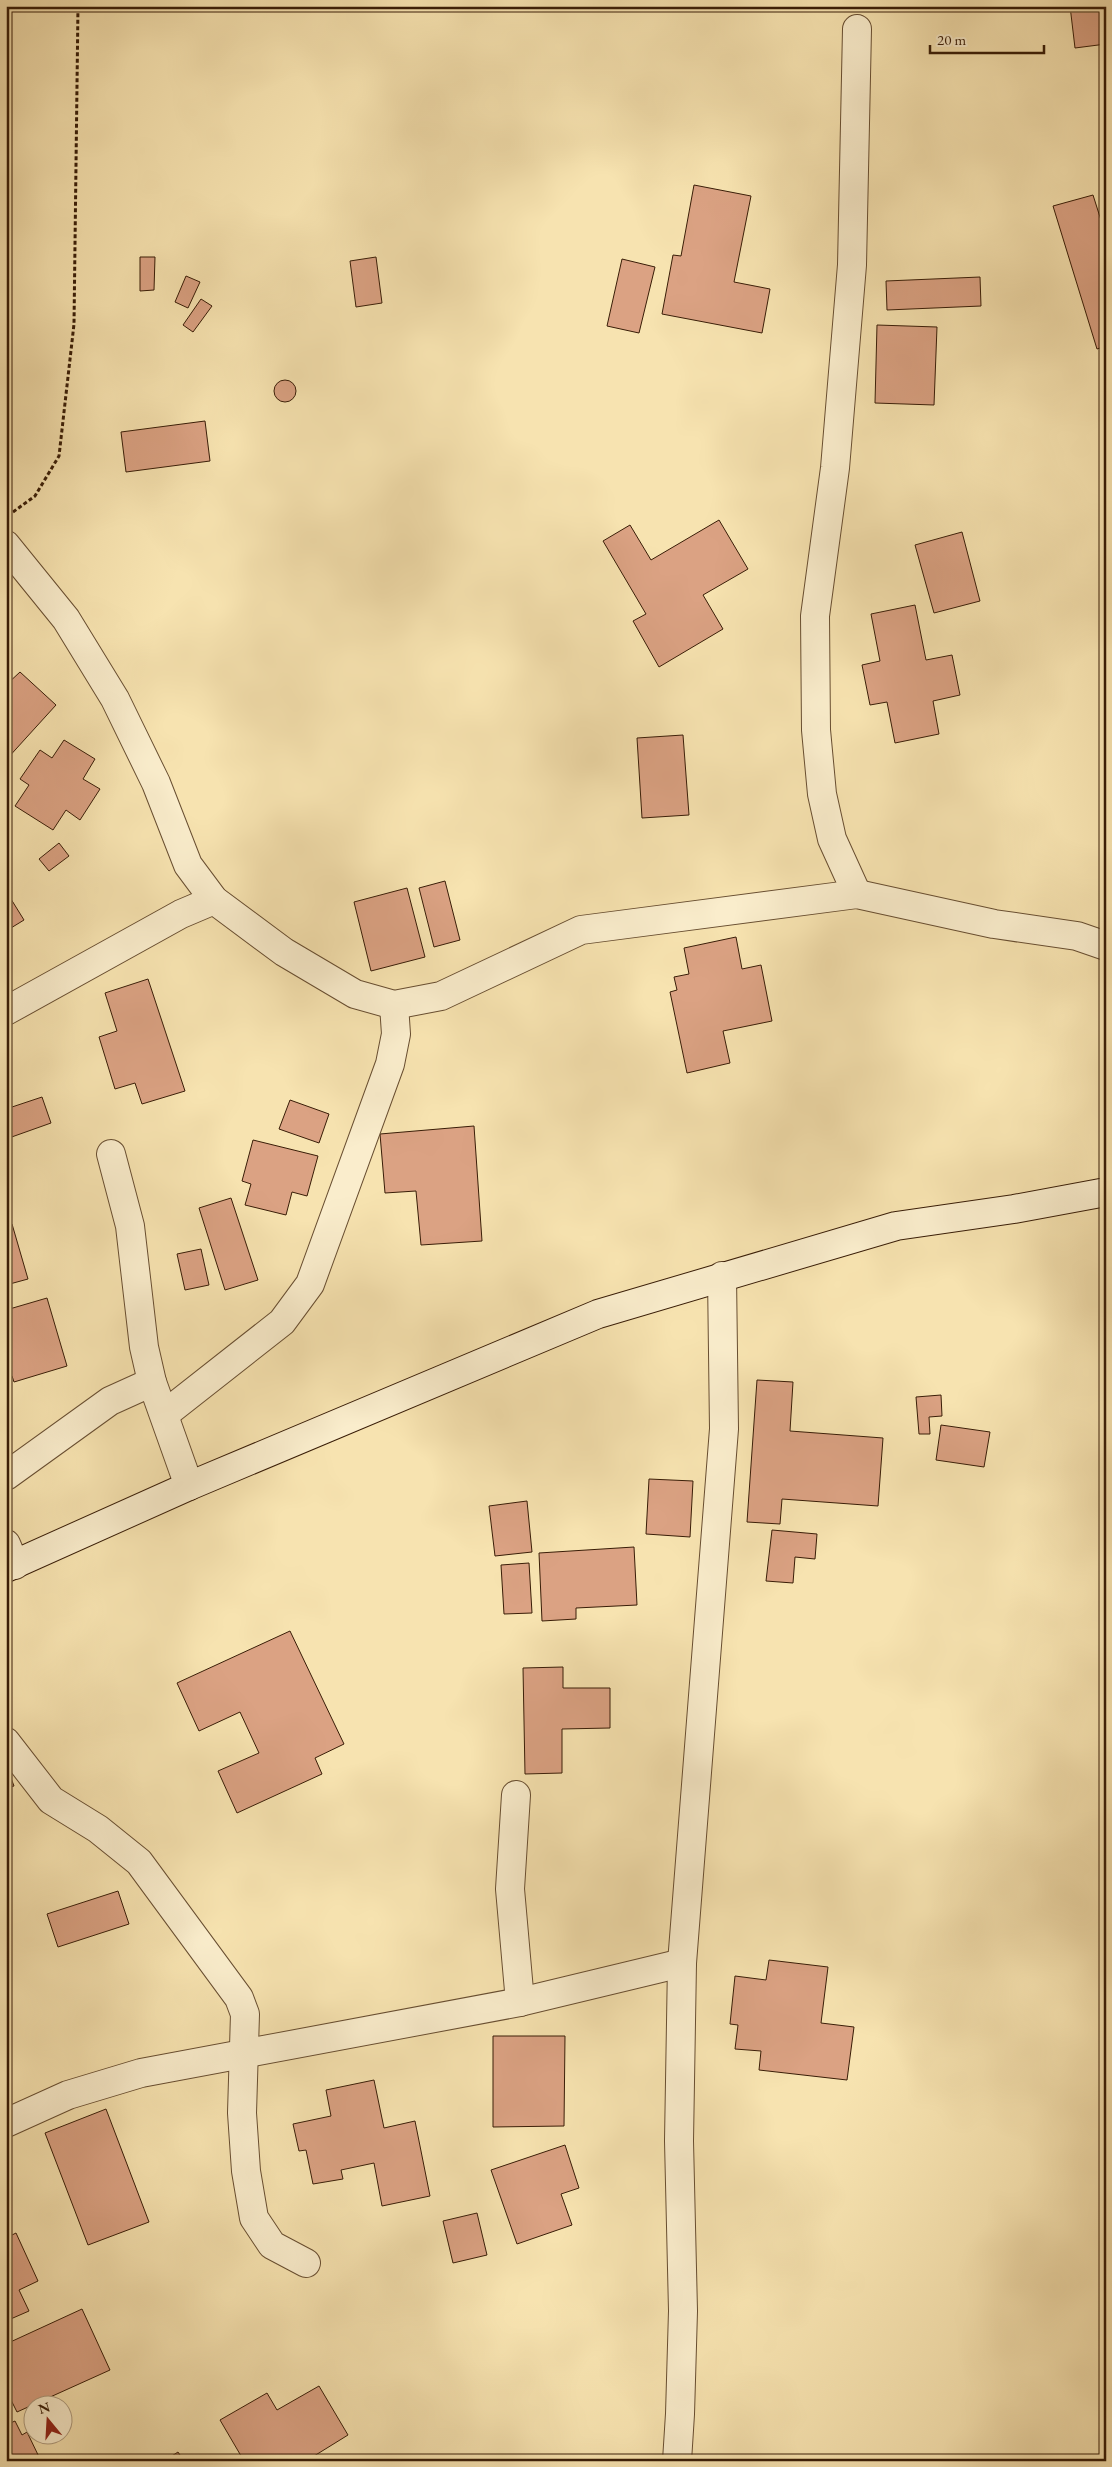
<svg xmlns="http://www.w3.org/2000/svg" width="1112" height="2467" viewBox="0 0 1112 2467" font-family="'EB Garamond',serif">
<style>
.building{fill:#dba283;stroke:#391d07}
.lines{fill:none;stroke-linecap:round;stroke-linejoin:round}
.street-casing{stroke:#684e31;stroke-width:30}
.secondary-casing{stroke:#391d07;stroke-width:30}
.path{stroke:#391d07;stroke-width:3;stroke-dasharray:4 2.5;stroke-linecap:butt}
.street{stroke:#faedcc;stroke-width:28}
.secondary{stroke:#faedcc;stroke-width:28}
</style>
<rect width="100%" height="100%" fill="#f7e3b0"/>
<filter id="stains"><feTurbulence type="fractalNoise" baseFrequency=".004" numOctaves="4"/><feColorMatrix values="0 0 0 0 .2 0 0 0 0 .09 0 0 0 0 .02 0 0 0 .5 -.17"/></filter>
<radialGradient id="worn" r=".72"><stop offset=".6" stop-color="#630" stop-opacity="0"/><stop offset="1" stop-color="#630" stop-opacity=".3"/></radialGradient>
<!-- building -->
<g class="building">
<path d="M1070 6H1106V44L1075 48Z"/>
<path d="M694 185 751 196 734 282 770 289 762 333 662 314 673 255 681 256Z"/>
<path d="M1093 195 1106 236V346L1097 349 1053 206Z"/>
<path d="M140 257H155L154 290 140 291Z"/>
<path d="M376 257 382 303 356 307 350 261Z"/>
<path d="M622 259 655 267 639 333 607 326Z"/>
<path d="M186 276 200 282 188 308 175 302Z"/>
<path d="M980 277 981 306 887 310 886 281Z"/>
<path d="M201 299 212 306 193 332 183 325Z"/>
<path d="M877 325 937 327 934 405 875 403Z"/>
<circle cx="285" cy="391" r="11"/>
<path d="M205 421 210 461 126 472 121 432Z"/>
<path d="M719 520 748 569 703 595 723 629 659 667 633 621 646 614 603 541 630 525 651 560Z"/>
<path d="M962 532 980 601 934 613 915 545Z"/>
<path d="M915 605 926 660 952 655 960 695 933 701 939 734 895 743 887 702 870 705 862 665 880 661 871 614Z"/>
<path d="M20 672 56 705 6 760V685Z"/>
<path d="M683 735 689 815 642 818 637 738Z"/>
<path d="M64 740 95 759 83 779 100 789 80 820 66 810 53 830 15 806 29 785 20 779 40 750 52 758Z"/>
<path d="M59 843 69 856 49 871 39 859Z"/>
<path d="M445 881 460 940 434 947 419 888Z"/>
<path d="M407 888 425 957 371 971 354 902Z"/>
<path d="M6 891 24 920 6 931Z"/>
<path d="M736 937 742 969 761 965 772 1021 723 1031 730 1063 687 1073 670 992 677 990 674 977 689 974 684 948Z"/>
<path d="M148 979 185 1091 142 1104 135 1083 115 1089 99 1037 117 1031 105 993Z"/>
<path d="M42 1097 51 1123 6 1139V1109Z"/>
<path d="M290 1100 329 1114 319 1143 279 1129Z"/>
<path d="M474 1126 482 1241 421 1245 416 1191 385 1193 380 1134Z"/>
<path d="M253 1140 318 1156 307 1196 292 1192 286 1215 245 1205 251 1184 242 1181Z"/>
<path d="M231 1198 258 1280 225 1290 199 1208Z"/>
<path d="M12 1224 28 1279 6 1285V1226Z"/>
<path d="M201 1249 209 1285 185 1290 177 1254Z"/>
<path d="M47 1298 67 1366 14 1382 12 1376 6 1377V1310Z"/>
<path d="M757 1380 793 1382 790 1431 883 1438 878 1506 782 1499 780 1524 747 1522Z"/>
<path d="M941 1395 942 1416 929 1417 930 1434H919L916 1397Z"/>
<path d="M941 1425 990 1432 984 1467 936 1460Z"/>
<path d="M649 1479 693 1481 690 1537 646 1534Z"/>
<path d="M527 1501 532 1552 495 1556 489 1506Z"/>
<path d="M772 1530 817 1534 815 1559 795 1557 793 1583 766 1581Z"/>
<path d="M634 1547 637 1605 576 1608V1619L542 1621 539 1553Z"/>
<path d="M529 1563 532 1613 504 1614 501 1565Z"/>
<path d="M290 1631 344 1744 315 1758 322 1774 237 1813 218 1771 259 1753 240 1712 199 1731 177 1683Z"/>
<path d="M563 1667V1688H610V1728L562 1729V1773L525 1774 523 1668Z"/>
<path d="M6 1765 14 1786 6 1788Z"/>
<path d="M118 1891 129 1924 58 1947 47 1914Z"/>
<path d="M769 1960 828 1967 821 2023 854 2027 847 2080 759 2070 761 2051 735 2049 738 2025 730 2024 735 1976 766 1980Z"/>
<path d="M493 2036H565L564 2126 493 2127Z"/>
<path d="M374 2080 384 2128 415 2121 430 2196 382 2206 374 2163 341 2170 343 2179 313 2184 306 2150 299 2151 293 2124 331 2116 326 2090Z"/>
<path d="M106 2109 149 2222 88 2245 45 2133Z"/>
<path d="M565 2145 579 2188 561 2194 572 2225 517 2244 491 2170Z"/>
<path d="M477 2213 487 2255 453 2263 443 2221Z"/>
<path d="M16 2233 38 2281 19 2290 29 2311 6 2321V2238Z"/>
<path d="M82 2309 110 2370 17 2412 6 2390V2344Z"/>
<path d="M319 2386 348 2435 306 2461H244L220 2420 267 2393 277 2410Z"/>
<path d="M15 2421 22 2435 27 2432 41 2461H6V2425Z"/>
<path d="M178 2452 184 2461H164Z"/>
</g>
<g class="lines">
<defs>
<g id="street">
<path d="M857 29 852 265 835 468 815 616 816 730 822 794 832 839 857 894"/>
<path d="M6 545 66 619 115 699 156 783 188 865 214 900 284 952 355 994 394 1005 441 996 581 930 857 894 994 924 1077 936 1106 946"/>
<path d="M6 1011 181 914 214 900"/>
<path d="M111 1154 130 1226 144 1347 152 1382 189 1486"/>
<path d="M165 1414 282 1322 310 1284 390 1064 396 1034 394 1005"/>
<path d="M6 1476 110 1401 152 1382"/>
<path d="M6 1544 15 1565"/>
<path d="M6 1742 51 1800 98 1829 139 1862 239 1998 245 2014 242 2113 246 2171 254 2218 272 2245 306 2263"/>
<path d="M516 1795 510 1889 520 2002"/>
<path d="M6 2123 68 2095 141 2073 520 2002 682 1963"/>
<path d="M677 2461 680 2414 683 2311 679 2141 682 1963 724 1429 722 1276"/>
</g>
<path id="secondary" d="M6 1568 189 1486 598 1314 896 1226 1014 1209 1106 1192"/>
</defs>
<!-- street casing -->
<use href="#street" class="street-casing"/>
<!-- secondary casing -->
<use href="#secondary" class="secondary-casing"/>
<!-- path -->
<path class="path" d="M13 512 35 496 59 456 74 324 78 6"/>
<!-- street -->
<use href="#street" class="street"/>
<!-- secondary -->
<use href="#secondary" class="secondary"/>
</g>
<!-- margin -->
<rect width="1112" height="2467" fill="none" stroke="#f7e3b0" stroke-width="25"/>
<rect x="8" y="8" width="1097" height="2452" fill="none" stroke="#391d07" stroke-width="2.5"/>
<rect x="12" y="12" width="1087" height="2442" fill="none" stroke="#391d07"/>
<!-- north arrow -->
<g transform="translate(48 2420) rotate(342)"><circle r="24" fill="#faedcc" stroke="#ad9a7d"/>
<path d="M0-4L9 19L0 12L-9 19Z" fill="#8f2418"/>
<text y="-8" font-size="14" font-weight="bold" text-anchor="middle" fill="#391d07">N</text>
</g>
<!-- scale -->
<path d="M930 45v8h114v-8" fill="none" stroke="#391d07" stroke-width="2.5"/>
<text x="937" y="45" font-size="15" fill="#391d07" stroke="#faedcc" stroke-width="4" paint-order="stroke">20 m</text>
<rect width="100%" height="100%" filter="url(#stains)"/>
<rect width="100%" height="100%" fill="url(#worn)"/>
</svg>
